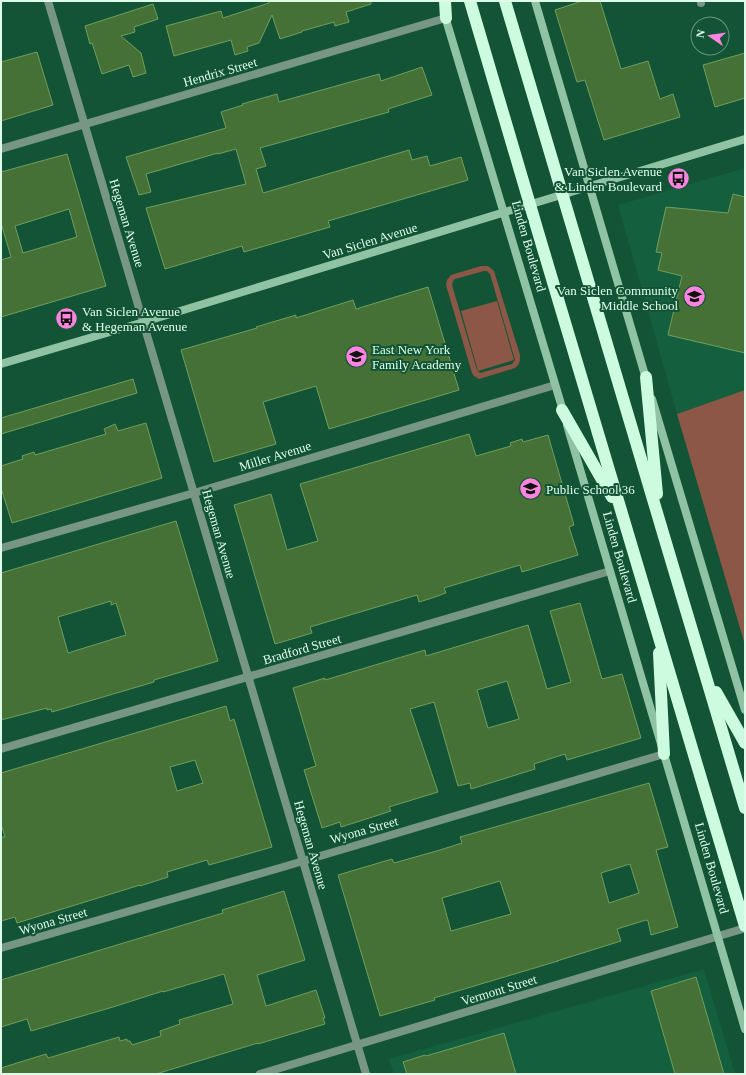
<svg xmlns="http://www.w3.org/2000/svg" width="746" height="1075" viewBox="0 0 746 1075" font-family="'Times New Roman',serif">
<style>
.built{fill:#145f3d}
.green{fill:#8c5747;fill-rule:evenodd}
.building{fill:#467136;stroke:#6f9e5f;fill-rule:evenodd}
.lines{fill:none;stroke-linecap:round;stroke-linejoin:round}
.lane{stroke:#779683;stroke-width:8}
.street{stroke:#779683;stroke-width:8}
.secondary{stroke:#90c3a4;stroke-width:8}
.highway{stroke:#cdfbdf;stroke-width:12}
.labels{text-anchor:middle;dominant-baseline:central;stroke-width:4;stroke-linejoin:round;paint-order:stroke}
.street-label{font-size:13px;fill:#dffeea;stroke:#125435}
.poi-label{font-size:13px;fill:#dffeea;stroke:#125435;text-anchor:start}
</style>
<rect width="100%" height="100%" fill="#125435"/>
<!-- built -->
<g class="built">
<path d="M745 168V390L677 414 618 205Z"/>
<path d="M704 969 735 1074H394L389 1059Z"/>
</g>
<!-- green -->
<g class="green">
<path d="M481 266H488L494 271 520 355C520 361 520 365 515 368L479 379 474 376 472 373 446 285 447 280 451 275ZM484 271H487L490 274 515 360 512 364 480 373 477 370 452 285 453 281 455 279Z"/>
<path d="M497 301 514 360 478 371 461 311Z"/>
<path d="M745 390V645L677 414Z"/>
</g>
<!-- building -->
<g class="building">
<path d="M268 1H371V4L346 12 349 22 335 26 334 22 302 31V32L280 39 272 15 259 43 247 47 248 51 235 55 231 40 174 56 166 26 221 11 223 18 269 3Z"/>
<path d="M582 1H600L621 69 648 61 660 99 673 94 680 117 604 140 585 80 577 82 555 10Z"/>
<path d="M153 4 158 19 134 27 135 32 121 36 141 53 146 73 133 77 129 65 102 74 92 43 90 44 85 26Z"/>
<path d="M37 52 53 105 1 121V62Z"/>
<path d="M745 53V98L715 107 703 65Z"/>
<path d="M422 67 432 95 388 109 389 112 260 148 266 166 256 169 263 193 409 150 412 160 427 156 430 166 461 157 468 180 328 221 330 227 244 252 242 246 165 269 146 208 246 184 236 149 218 154V153L146 174 151 192 139 195 126 157 226 128 221 112 243 105 242 104 277 94 279 102 379 74 381 81Z"/>
<path d="M67 154 106 286 1 317V260L11 257 1 223V172ZM69 209 77 237 23 253 15 226Z"/>
<path d="M733 194 745 197V353L668 335 682 276 658 270 662 253 656 252 666 207 728 213Z"/>
<path d="M428 287 459 390 329 429 316 386 263 402 276 444 214 462 181 350 257 328 256 327 296 315V318L353 300 356 309Z"/>
<path d="M133 379 137 393 1 434V418Z"/>
<path d="M146 423 162 478 12 523 1 488V466L23 459 22 456 34 452 35 455 106 434 104 429 115 424 118 431Z"/>
<path d="M469 434 476 456 511 446 510 443 522 439 523 442 548 435 574 525 569 527 578 555 522 572 520 565 444 588 446 593 432 598 419 602 417 595 310 627 312 633 275 644 234 505 271 494 287 550 318 541 300 484Z"/>
<path d="M176 521 218 661 154 680V682L52 712 51 709 47 710V708L1 720V573ZM111 601V605L116 603 126 635 68 653 58 617Z"/>
<path d="M580 603 602 679 622 674 641 738 567 760 565 754 534 764 535 769 471 789 470 783 458 786 434 702 410 709 438 792 389 807 391 811 360 821 341 827 340 822 322 828 304 770 316 766 293 688 325 678V680L425 650 426 656 528 625 547 689 571 682 550 611ZM507 681 519 719 488 728 477 690Z"/>
<path d="M226 706 230 721 234 719 272 847 209 865 207 860 167 872 168 877 140 886V885L17 923 15 917 1 921V837H5L1 824V773ZM195 760 203 783 177 791 170 767Z"/>
<path d="M649 783 668 847 656 850 678 927 651 935 648 921 646 920 617 929 621 941 557 961H558L434 998 435 1000 380 1016 338 875 392 859 394 863 440 850 462 843 460 837ZM630 864 639 893 609 903 601 873ZM500 881 511 914 451 931 442 898Z"/>
<path d="M284 891 305 960 257 975 266 1006 316 990 325 1018H323L325 1024 258 1044V1043L156 1074H1V1068L46 1054 48 1058 119 1037 120 1041 127 1039V1041H130L132 1045 161 1036 160 1031 180 1024 179 1020 233 1004 224 974 163 992V991L113 1007 31 1031 27 1019 1 1027V980L223 913 222 910Z"/>
<path d="M696 977 724 1074H675L651 991Z"/>
<path d="M504 1033 516 1074H407L403 1062 425 1055 426 1056Z"/>
</g>
<g class="lines">
<!-- lane -->
<path class="lane" d="M701 1V3"/>
<!-- street -->
<g class="street">
<path d="M48 1 366 1074"/>
<path d="M1 149 446 18"/>
<path d="M1 548 194 493 555 385"/>
<path d="M1 749 610 571"/>
<path d="M1 948 283 867 664 754"/>
<path d="M260 1074 745 928"/>
</g>
<!-- secondary -->
<g class="secondary">
<path d="M535 1 647 382"/>
<path d="M444 13 564 414"/>
<path d="M1 364 144 322 745 139"/>
<path d="M652 399 745 710"/>
<path d="M567 425 745 1029"/>
</g>
<!-- highway -->
<g class="highway">
<path d="M445 1 446 18"/>
<path d="M470 1 538 232 745 926"/>
<path d="M505 1C584 270 665 539 745 808"/>
<path d="M646 377 657 494"/>
<path d="M562 410 612 497"/>
<path d="M659 653 664 754"/>
<path d="M716 692 745 743"/>
</g>
</g>
<!-- icons -->
<defs>
<symbol id="bus-disc" viewBox="-11 -11 22 22"><circle r="9.5" fill="#fe85df" stroke="#125435"/><path d="M-5-6H5V4H4V6H2V4H-2V6H-4V4H-5ZM-3.5-4V0h7V-4ZM-3.5 1.2v1.5H-2V1.2ZM2 1.2v1.5H3.5V1.2Z" fill="#111"/></symbol>
<symbol id="school-disc" viewBox="-11 -11 22 22"><circle r="9.5" fill="#fe85df" stroke="#125435"/><path d="M0-5L7-2L0 1L-7-2ZM-4 1L0 2.5L4 1V4Q0 6-4 4Z" fill="#111"/></symbol>
</defs>
<g fill-rule="evenodd">
<use href="#bus-disc" x="666" y="166" width="25" height="25"/>
<use href="#school-disc" x="682" y="284" width="25" height="25"/>
<use href="#bus-disc" x="54" y="306" width="25" height="25"/>
<use href="#school-disc" x="344" y="344" width="25" height="25"/>
<use href="#school-disc" x="518" y="476" width="25" height="25"/>
</g>
<g class="labels">
<!-- street labels -->
<g class="street-label">
<text transform="translate(220 72) rotate(-16)">Hendrix Street</text>
<text transform="translate(127 223) rotate(73)">Hegeman Avenue</text>
<text transform="translate(370 241) rotate(-17)">Van Siclen Avenue</text>
<text transform="translate(529 246) rotate(74)">Linden Boulevard</text>
<text transform="translate(275 456) rotate(-17)">Miller Avenue</text>
<text transform="translate(219 534) rotate(74)">Hegeman Avenue</text>
<text transform="translate(620 557) rotate(74)">Linden Boulevard</text>
<text transform="translate(302 649) rotate(-16)">Bradford Street</text>
<text transform="translate(364 830) rotate(-16)">Wyona Street</text>
<text transform="translate(311 845) rotate(74)">Hegeman Avenue</text>
<text transform="translate(712 868) rotate(74)">Linden Boulevard</text>
<text transform="translate(53 921) rotate(-16)">Wyona Street</text>
<text transform="translate(499 990) rotate(-17)">Vermont Street</text>
</g>
<!-- poi labels -->
<g class="poi-label">
<text x="662" y="171" text-anchor="end">Van Siclen Avenue<tspan x="662" dy="15">&amp; Linden Boulevard</tspan></text>
<text x="678" y="290" text-anchor="end">Van Siclen Community<tspan x="678" dy="15">Middle School</tspan></text>
<text x="82" y="311">Van Siclen Avenue<tspan x="82" dy="15">&amp; Hegeman Avenue</tspan></text>
<text x="372" y="349">East New York<tspan x="372" dy="15">Family Academy</tspan></text>
<text x="546" y="489">Public School 36</text>
</g>
</g>
<!-- border -->
<rect width="746" height="1075" fill="none" stroke="#dffeea" stroke-width="4"/>
<!-- north arrow -->
<g transform="translate(710 36) rotate(283)"><circle r="19" fill="#125435" stroke="#64987d"/>
<path d="M0-3L7 15L0 10L-7 15Z" fill="#fe85df"/>
<text y="-6" font-size="11" font-weight="bold" text-anchor="middle" fill="#dffeea">N</text>
</g>
</svg>
